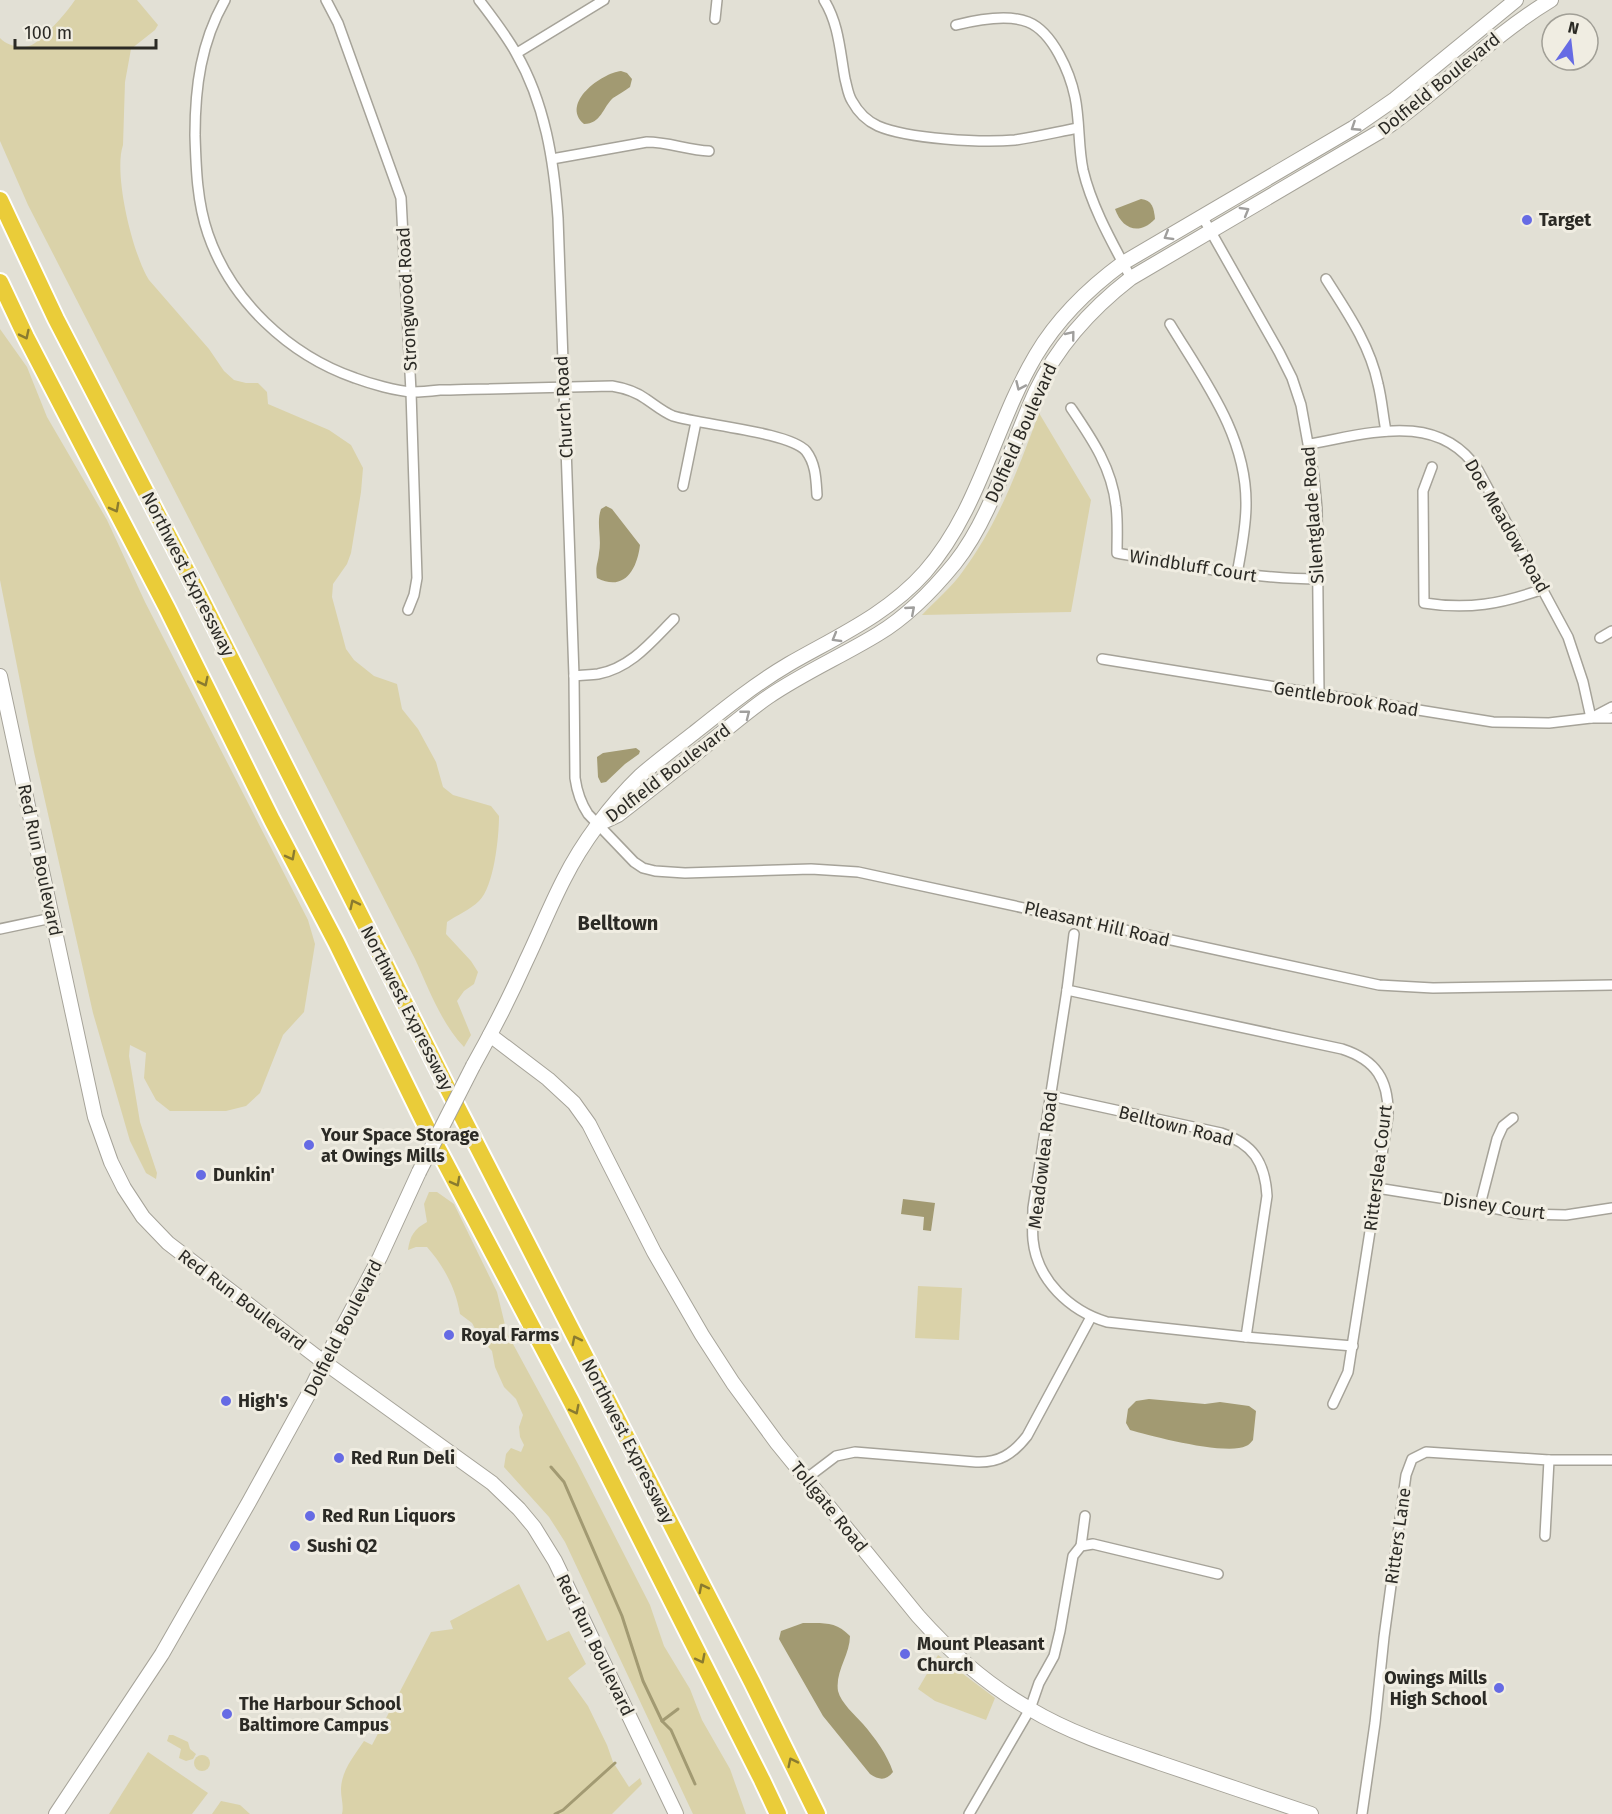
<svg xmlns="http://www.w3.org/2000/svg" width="1612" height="1814" viewBox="0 0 1612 1814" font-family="'Fira Sans',sans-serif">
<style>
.green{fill:#dad2a9}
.water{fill:#a29a72}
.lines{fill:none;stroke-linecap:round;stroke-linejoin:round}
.stream{stroke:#a29a72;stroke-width:3}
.street-casing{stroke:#a6a399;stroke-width:12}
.secondary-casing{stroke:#a6a399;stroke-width:16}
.highway-casing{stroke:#fff;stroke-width:20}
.street{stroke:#fff;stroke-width:9}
.secondary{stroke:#fff;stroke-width:14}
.highway{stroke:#eacc39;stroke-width:16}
.secondary-bridge-casing{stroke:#a6a399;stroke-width:16;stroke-linecap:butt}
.secondary-bridge{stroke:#fff;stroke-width:14}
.oneway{stroke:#a09f9d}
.oneway2{stroke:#8a7b2f}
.poi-dot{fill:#666be4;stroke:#f0ede2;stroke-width:2}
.labels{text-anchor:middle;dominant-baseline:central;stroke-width:6;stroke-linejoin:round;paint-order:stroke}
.street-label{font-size:18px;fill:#2b2a25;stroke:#f0ede2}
.poi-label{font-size:18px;font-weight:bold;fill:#2b2a25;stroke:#f0ede2;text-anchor:start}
.neighbourhood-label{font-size:20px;font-weight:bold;fill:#2b2a25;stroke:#f0ede2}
</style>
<rect width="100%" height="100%" fill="#e2e0d5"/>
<!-- green -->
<g class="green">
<path d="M75 0H137L158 25 155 30 131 49 125 82 123 145C113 174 133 255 149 280L209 349 224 371 234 380 246 383H258L267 392 268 404 329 430 351 445 363 468 361 492 351 553 347 564 333 584 332 597 346 649 354 660 374 676 397 684 402 709 418 729 436 762 443 787 453 795 491 806 499 816C499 837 494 887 479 901 470 910 457 915 447 922L446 934 471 961 478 972 474 984 464 991 457 1001 471 1035 464 1047C441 1023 429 989 415 959L28 205 0 141V38C8 47 26 50 35 43 47 35 67 12 75 0Z"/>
<path d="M0 329 27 367 47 417 107 520 145 602 308 920 315 944 304 1012 283 1035 260 1093 246 1106 226 1111H170L156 1100 144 1078 146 1053 130 1045 129 1056 140 1122 157 1173 156 1179 146 1173 130 1141 93 1013 34 752 0 580Z"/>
<path d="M1039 413 1091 500 1071 612 922 615C935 601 952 587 963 571 998 524 1019 467 1039 413Z"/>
<path d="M429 1192H437L454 1204 497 1292 507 1333 578 1464 650 1605 664 1646 690 1689 702 1720 730 1769 746 1814H693L565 1542 549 1517 504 1467 506 1454 511 1448 521 1452 524 1445 520 1437 519 1427 523 1415 516 1399 504 1387 495 1367 492 1351 480 1338 472 1323 460 1314C456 1289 444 1266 427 1247H416L408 1250C410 1236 414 1229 427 1222L424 1204Z"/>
<path d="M918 1286 962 1288 959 1340 915 1338Z"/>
<path d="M519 1584 547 1641 569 1631 586 1664 568 1678 588 1706 607 1745 613 1762 629 1787 640 1778 642 1784 612 1814H342C344 1806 341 1798 341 1790 341 1771 354 1756 364 1741L372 1745 431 1632 453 1629 450 1621Z"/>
<path d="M938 1655 995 1698 986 1720 935 1701 918 1689Z"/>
<path d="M169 1735H173L188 1742 190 1749 196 1754 193 1759 186 1761 179 1758 181 1749 167 1741Z"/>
<path d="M148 1752 208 1793 192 1814H109Z"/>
<circle cx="202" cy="1763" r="8"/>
<path d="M221 1801 240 1805 250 1814H212Z"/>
</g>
<!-- water -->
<g class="water">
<path d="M621 71 627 73 632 79 630 87C625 91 619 94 613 98 603 107 601 124 584 124 560 103 602 73 621 71Z"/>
<path d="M1141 199C1152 200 1154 208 1155 219 1139 236 1122 229 1115 209Z"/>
<path d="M606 506 612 509 640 545C637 570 624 592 597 578 595 565 598 564 599 553 602 538 596 523 601 509Z"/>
<path d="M636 748 640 751 639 754 625 764 606 782 601 783 598 777 597 757 603 753Z"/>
<path d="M903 1199 935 1203 931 1231 923 1230 924 1217 901 1214Z"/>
<path d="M1149 1399 1205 1404 1220 1402 1249 1406 1256 1411 1253 1440C1251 1442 1249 1445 1246 1446 1227 1456 1151 1436 1130 1430L1126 1423 1128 1409 1136 1401Z"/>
<path d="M803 1623C823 1623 836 1621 850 1636 850 1655 835 1671 838 1691 841 1703 855 1715 863 1724 875 1738 887 1754 893 1772 886 1781 879 1780 870 1774L823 1716 779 1639 781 1631Z"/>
</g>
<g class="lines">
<!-- stream -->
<g class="stream">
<path d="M551 1467 564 1482 622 1616 643 1681 662 1721 671 1730 695 1784"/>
<path d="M662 1721 678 1709"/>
<path d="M555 1814 563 1810 615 1763"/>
</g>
<defs>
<g id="street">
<path d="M225 0C201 42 195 87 195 135 196 168 197 202 208 234 231 301 289 355 355 378 371 384 396 391 413 392 421 392 431 391 440 390 456 390 473 389 489 389 530 388 571 387 612 386 624 388 635 391 646 399 655 405 663 412 673 416 702 425 789 432 806 451 816 464 816 480 817 495"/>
<path d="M326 0 338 23 401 198 411 392 417 578 414 595 408 610"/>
<path d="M479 0C492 17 506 35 516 53 545 103 554 161 558 218L574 676 575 778C577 792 580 802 588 814L634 862 643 868 655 871 685 873 811 869 858 872 1379 985 1433 988 1612 985"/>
<path d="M824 0C839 24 840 52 845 79 847 86 848 95 852 101 858 112 867 121 878 126 908 139 982 143 1015 140 1036 137 1057 132 1078 128"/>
<path d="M715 19 717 0"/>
<path d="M956 25C976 20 1008 14 1028 22 1053 32 1070 73 1075 97 1080 121 1078 146 1083 170 1092 208 1113 244 1131 278"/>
<path d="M517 53 604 0"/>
<path d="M552 159 647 142C668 142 688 150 709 151"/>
<path d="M1202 216 1279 352 1292 378 1301 405 1314 477 1317 509 1319 695"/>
<path d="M1326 279C1347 312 1370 345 1378 384 1382 400 1383 416 1386 431"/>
<path d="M1170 324C1204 380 1247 436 1246 505 1246 528 1241 551 1237 574"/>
<path d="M1071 408C1092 439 1112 468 1116 506 1118 521 1117 538 1117 553 1184 565 1250 579 1318 579"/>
<path d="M1309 444C1368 434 1438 410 1478 470L1568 637 1583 682 1591 718"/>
<path d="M1432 467 1423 491 1424 603C1468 610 1501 604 1543 589"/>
<path d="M683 486 696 422"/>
<path d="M1600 638 1612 631"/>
<path d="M1102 659 1493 722 1549 723 1591 718H1612"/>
<path d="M574 676C582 675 590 675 598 674 631 668 652 641 674 619"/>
<path d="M1593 717 1612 707"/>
<path d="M0 929 52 918"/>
<path d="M1074 934 1067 990 1033 1208C1033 1218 1032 1230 1033 1240 1037 1280 1070 1311 1107 1322L1246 1337 1353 1346"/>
<path d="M1067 990 1342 1049C1376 1060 1389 1080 1388 1116L1348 1372 1333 1404"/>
<path d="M1051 1096 1221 1133C1253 1144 1265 1162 1267 1196L1246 1337"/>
<path d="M1377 1188 1459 1201 1522 1214 1566 1215 1612 1208"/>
<path d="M1480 1205 1497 1139 1503 1126 1513 1118"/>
<path d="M807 1478 836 1456 855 1452 976 1462C999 1463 1013 1454 1027 1436L1091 1317"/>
<path d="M1545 1536 1549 1460"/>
<path d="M1081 1546 1085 1516"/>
<path d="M969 1814 1030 1709 1039 1683 1054 1656 1060 1631 1073 1556 1081 1546 1093 1544 1218 1574"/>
<path d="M1362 1814 1375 1723 1384 1637 1406 1475 1412 1459 1426 1452 1549 1460H1612"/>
</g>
<g id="secondary">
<path d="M0 676 95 1117 111 1162 124 1188 143 1217 168 1243 317 1357 492 1483 519 1509 534 1527 555 1561 676 1814"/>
<path d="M601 823 618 815C650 790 682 765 714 739 732 725 749 710 768 697 803 673 842 656 878 634 908 616 933 590 955 563 993 515 1010 447 1036 391 1058 345 1091 309 1131 278L1386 128C1443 88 1491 36 1551 0"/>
<path d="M490 1035 548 1079 574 1103 589 1124 654 1252 702 1335 733 1383 777 1443 918 1616C951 1653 987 1685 1030 1709 1070 1733 1116 1748 1160 1763 1210 1780 1261 1797 1311 1814"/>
<path d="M473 1066C492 1032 510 997 526 961 539 934 550 906 564 879 582 843 611 804 640 776 657 761 676 747 694 733 724 709 755 684 789 664 836 637 888 614 925 572 980 509 994 426 1036 355 1058 318 1089 288 1123 263L1353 128 1395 99 1516 0"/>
<path d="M56 1814 162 1654 249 1502 308 1395 324 1362 380 1257 419 1172"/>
</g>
<g id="highway">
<path d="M0 200 56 319 197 591 449 1091 752 1682 817 1814"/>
<path d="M0 282 26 337 167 608 272 820 336 942 428 1130 571 1401 762 1780 778 1814"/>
</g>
</defs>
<!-- street casing -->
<use href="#street" class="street-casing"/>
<!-- secondary casing -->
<use href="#secondary" class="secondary-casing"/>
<!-- highway casing -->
<use href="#highway" class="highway-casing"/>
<!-- street -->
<use href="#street" class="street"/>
<!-- secondary -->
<use href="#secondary" class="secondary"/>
<!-- highway -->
<use href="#highway" class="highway"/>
<defs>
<path id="secondary-bridge" d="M419 1172 473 1066"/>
</defs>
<!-- secondary-bridge casing -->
<use href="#secondary-bridge" class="secondary-bridge-casing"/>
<!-- secondary-bridge -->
<use href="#secondary-bridge" class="secondary-bridge"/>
</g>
<!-- one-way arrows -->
<defs><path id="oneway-chevron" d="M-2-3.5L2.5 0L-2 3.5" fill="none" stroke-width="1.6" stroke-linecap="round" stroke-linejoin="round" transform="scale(1.5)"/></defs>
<g class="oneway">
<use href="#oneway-chevron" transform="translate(1355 127) rotate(147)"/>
<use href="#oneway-chevron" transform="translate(1245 211) rotate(-30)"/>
<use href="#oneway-chevron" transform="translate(1168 236) rotate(149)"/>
<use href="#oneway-chevron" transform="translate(1071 335) rotate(-51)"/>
<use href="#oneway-chevron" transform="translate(1020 386) rotate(114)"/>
<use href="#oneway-chevron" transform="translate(911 610) rotate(-41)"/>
<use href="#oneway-chevron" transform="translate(836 638) rotate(150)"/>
<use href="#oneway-chevron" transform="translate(746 714) rotate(-38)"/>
</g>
<g class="oneway2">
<use href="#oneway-chevron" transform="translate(25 335) rotate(64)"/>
<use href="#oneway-chevron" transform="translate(115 508) rotate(62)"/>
<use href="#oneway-chevron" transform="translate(204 682) rotate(64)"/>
<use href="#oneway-chevron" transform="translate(291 856) rotate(62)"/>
<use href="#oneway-chevron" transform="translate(354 904) rotate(-116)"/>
<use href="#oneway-chevron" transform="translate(456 1182) rotate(62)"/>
<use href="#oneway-chevron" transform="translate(576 1340) rotate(-117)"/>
<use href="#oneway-chevron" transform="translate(575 1410) rotate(63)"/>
<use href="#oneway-chevron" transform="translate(703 1588) rotate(-117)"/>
<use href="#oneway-chevron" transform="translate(701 1659) rotate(63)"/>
<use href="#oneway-chevron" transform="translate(792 1762) rotate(-116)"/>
</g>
<!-- markers -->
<g class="poi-dot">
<circle cx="1527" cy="220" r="6"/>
<circle cx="309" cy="1145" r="6"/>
<circle cx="201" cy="1175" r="6"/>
<circle cx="449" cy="1335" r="6"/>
<circle cx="226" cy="1401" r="6"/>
<circle cx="339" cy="1458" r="6"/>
<circle cx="310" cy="1516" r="6"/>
<circle cx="295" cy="1546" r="6"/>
<circle cx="905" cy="1654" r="6"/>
<circle cx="1499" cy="1688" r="6"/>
<circle cx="227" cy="1714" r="6"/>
</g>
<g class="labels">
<!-- street labels -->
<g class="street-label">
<text transform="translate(1439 84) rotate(-39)">Dolfield Boulevard</text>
<text transform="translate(407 299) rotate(-93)">Strongwood Road</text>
<text transform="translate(564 407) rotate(-93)">Church Road</text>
<text transform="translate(1021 433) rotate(-66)">Dolfield Boulevard</text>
<text transform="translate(1313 515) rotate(-94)">Silentglade Road</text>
<text transform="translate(1507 526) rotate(60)">Doe Meadow Road</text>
<text transform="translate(1193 566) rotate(9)">Windbluff Court</text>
<text transform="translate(188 574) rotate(63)">Northwest Expressway</text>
<text transform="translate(1346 699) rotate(9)">Gentlebrook Road</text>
<text transform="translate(668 773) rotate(-37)">Dolfield Boulevard</text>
<text transform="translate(40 860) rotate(78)">Red Run Boulevard</text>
<text transform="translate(1097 924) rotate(13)">Pleasant Hill Road</text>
<text transform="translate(407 1008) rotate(63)">Northwest Expressway</text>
<text transform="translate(1176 1126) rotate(14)">Belltown Road</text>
<text transform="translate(1043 1160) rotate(-83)">Meadowlea Road</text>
<text transform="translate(1378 1168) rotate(-83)">Ritterslea Court</text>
<text transform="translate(1494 1206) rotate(8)">Disney Court</text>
<text transform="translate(242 1300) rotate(37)">Red Run Boulevard</text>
<text transform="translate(343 1328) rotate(-63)">Dolfield Boulevard</text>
<text transform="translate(628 1441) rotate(63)">Northwest Expressway</text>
<text transform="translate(829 1507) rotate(51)">Tollgate Road</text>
<text transform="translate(1398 1536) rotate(-82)">Ritters Lane</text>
<text transform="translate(595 1645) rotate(64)">Red Run Boulevard</text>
</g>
<!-- poi labels -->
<g class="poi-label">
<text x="1539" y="220">Target</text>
<text x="321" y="1135">Your Space Storage<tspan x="321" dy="21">at Owings Mills</tspan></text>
<text x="213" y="1175">Dunkin'</text>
<text x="461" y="1335">Royal Farms</text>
<text x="238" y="1401">High's</text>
<text x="351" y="1458">Red Run Deli</text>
<text x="322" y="1516">Red Run Liquors</text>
<text x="307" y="1546">Sushi Q2</text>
<text x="917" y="1644">Mount Pleasant<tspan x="917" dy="21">Church</tspan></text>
<text x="1487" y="1678" text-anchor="end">Owings Mills<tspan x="1487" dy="21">High School</tspan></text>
<text x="239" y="1704">The Harbour School<tspan x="239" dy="21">Baltimore Campus</tspan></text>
</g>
<!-- neighbourhood labels -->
<g class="neighbourhood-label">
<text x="618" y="923">Belltown</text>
</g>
</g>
<!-- north arrow -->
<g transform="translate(1570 42) rotate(14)"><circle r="28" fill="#f0ede2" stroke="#a19f96" stroke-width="1.5"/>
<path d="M0-4.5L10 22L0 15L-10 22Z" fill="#666be4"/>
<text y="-9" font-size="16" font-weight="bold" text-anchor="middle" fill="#2b2a25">N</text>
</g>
<!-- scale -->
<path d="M15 39v9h141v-9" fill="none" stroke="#2b2a25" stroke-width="3"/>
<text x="24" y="39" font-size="18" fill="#2b2a25" stroke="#f0ede2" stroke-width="4.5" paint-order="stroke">100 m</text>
</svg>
